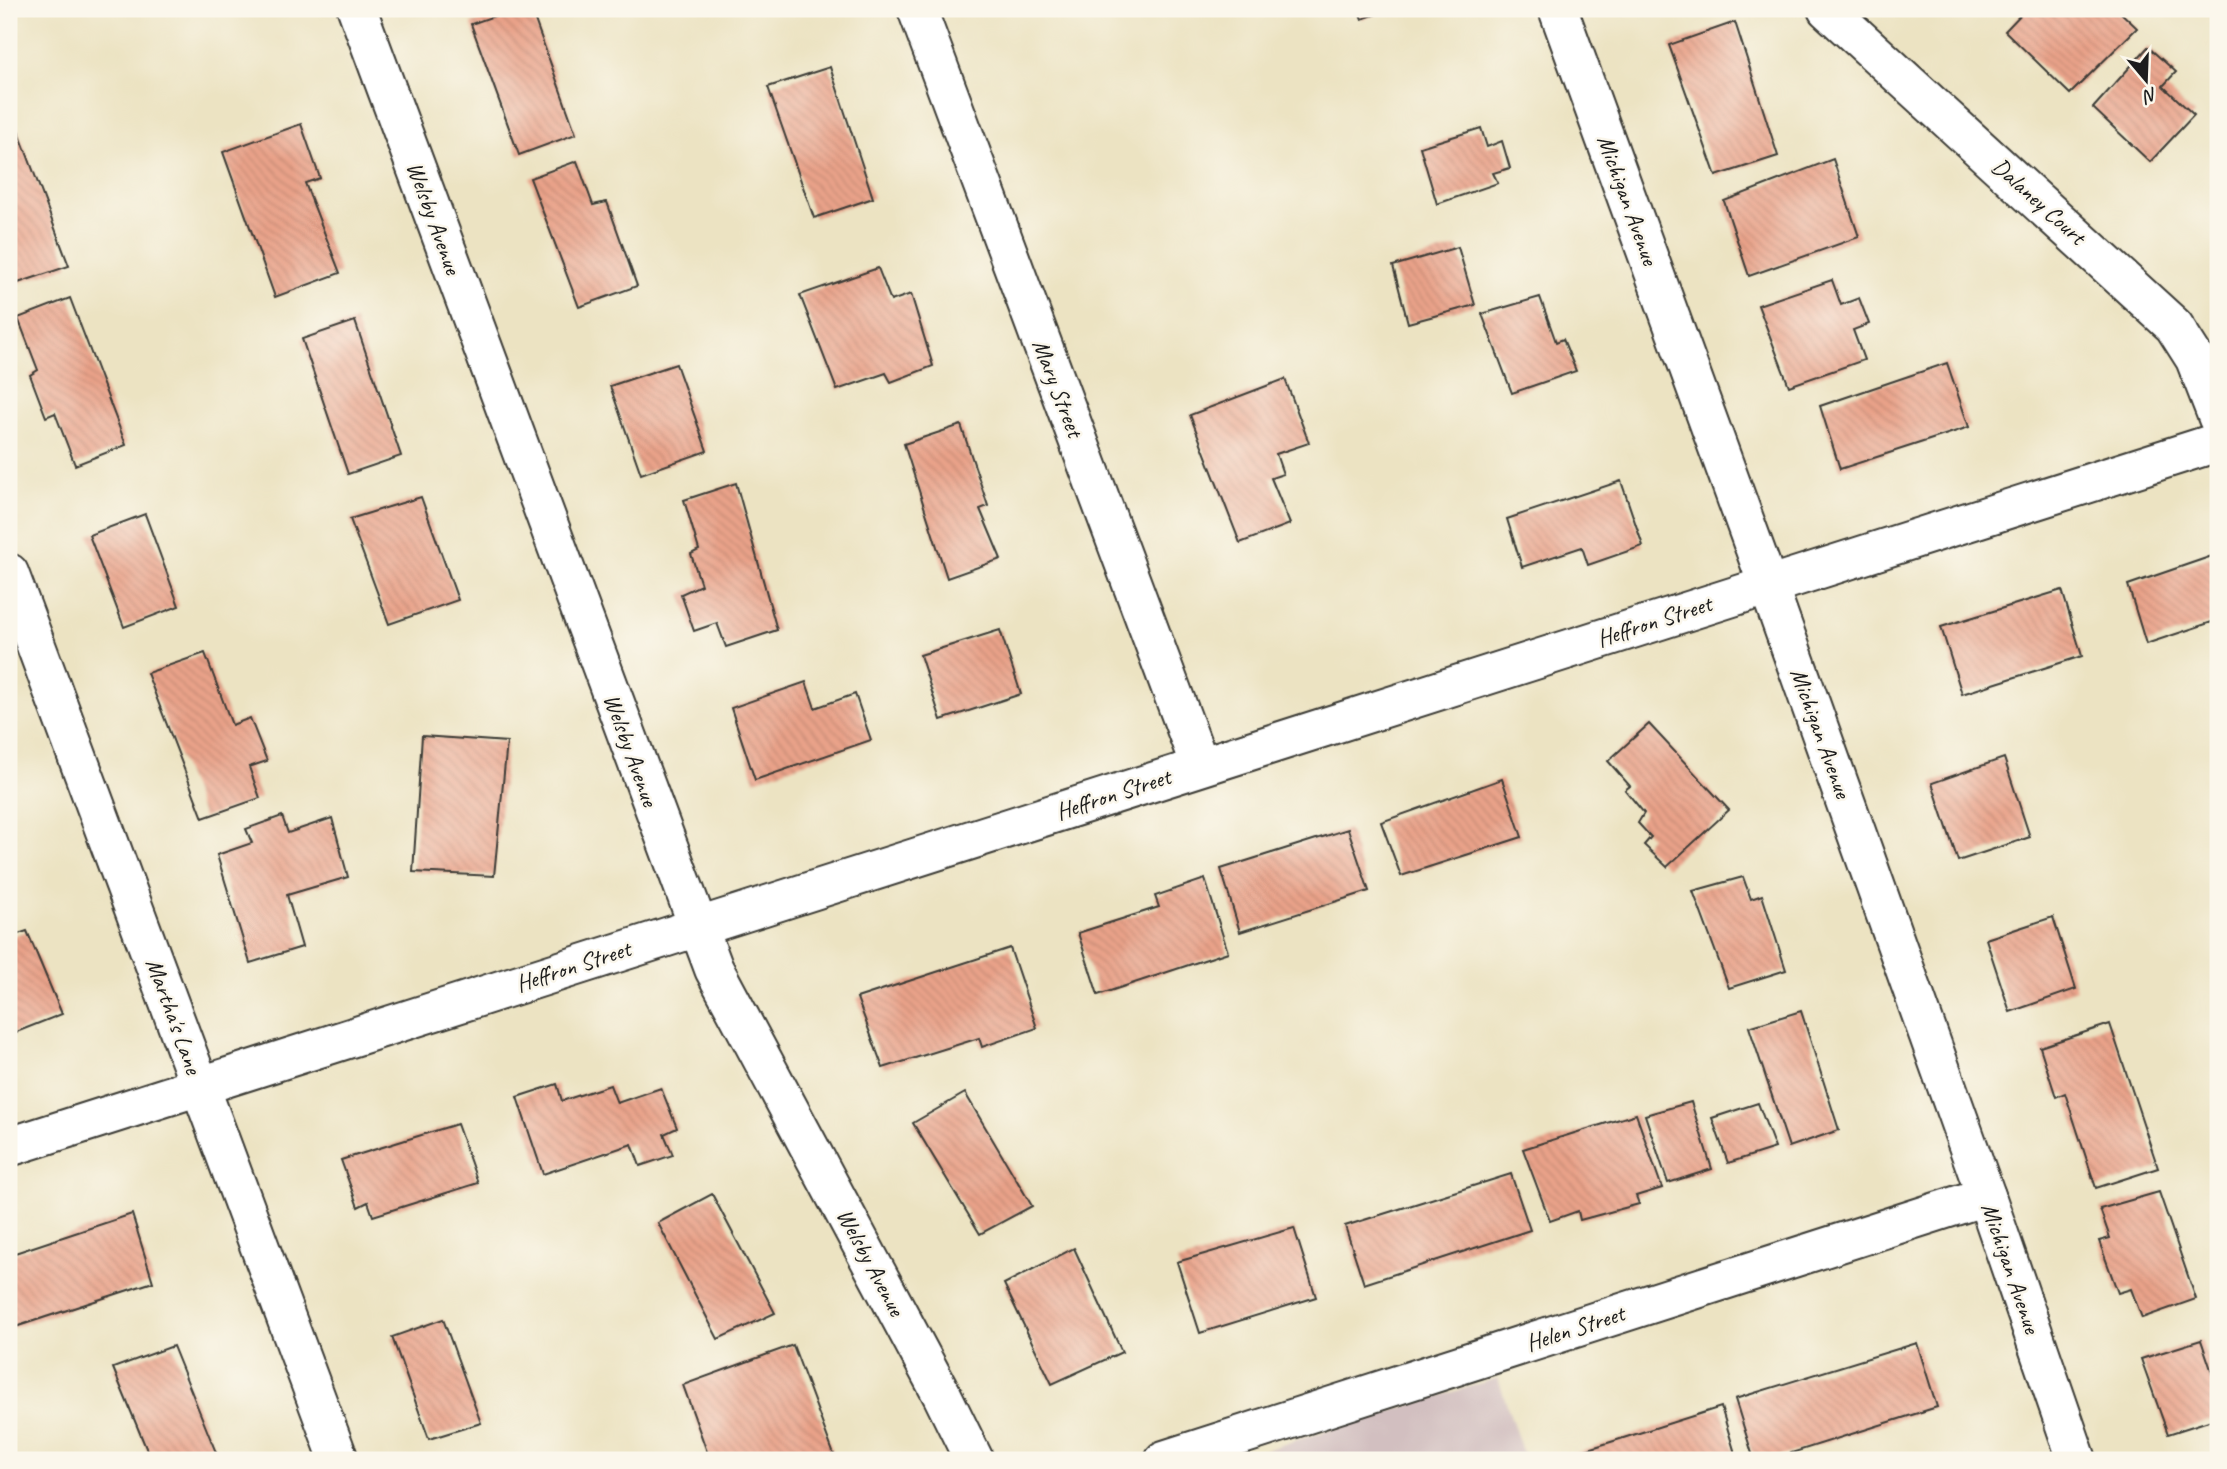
<svg xmlns="http://www.w3.org/2000/svg" width="2227" height="1469" viewBox="0 0 2227 1469" font-family="Caveat,sans-serif">
<style>
.industrial{fill:#d2bfc0}
.building{fill:url(#building-back-hatch)}
.lines{fill:none;stroke-linecap:round;stroke-linejoin:round}
.minor-casing{stroke:#3b3a35;stroke-width:42}
.minor{stroke:#fff;stroke-width:38}
.labels{text-anchor:middle;dominant-baseline:central;stroke-width:5;stroke-linejoin:round;paint-order:stroke}
.street-label{font-size:24px;fill:#1c1c1c;stroke:#fbf7ec}
</style>
<defs>
<pattern id="building-back-hatch" width="6" height="6" patternUnits="userSpaceOnUse" patternTransform="scale(1.75)"><rect width="6" height="6" fill="#e9a289"/><path d="M-1 5l2 2M0 0l6 6M5-1l2 2" fill="none" stroke="#c78b76"/></pattern>
</defs>
<rect width="100%" height="100%" fill="#fbf7ec"/>
<filter id="ink" filterUnits="userSpaceOnUse"><feTurbulence type="fractalNoise" baseFrequency=".0143" numOctaves="2"/><feDisplacementMap in="SourceGraphic" scale="14" xChannelSelector="R" yChannelSelector="G"/><feConvolveMatrix kernelMatrix="1 2 1 2 8 2 1 2 1" color-interpolation-filters="sRGB"/></filter>
<filter id="wash" filterUnits="userSpaceOnUse"><feTurbulence type="fractalNoise" baseFrequency=".00686" numOctaves="4" result="noise"/><feDisplacementMap in="SourceGraphic" scale="28" xChannelSelector="R" yChannelSelector="G"/><feGaussianBlur stdDeviation="1.57" result="paint"/><feColorMatrix in="noise" values="0 0 0 0 0 0 0 0 0 0 0 0 0 0 0 0 0 1.4 0 .05"/><feComposite in="paint" operator="in"/></filter>
<g filter="url(#wash)">
<rect width="100%" height="100%" fill="#ece3c2"/>
<!-- industrial -->
<path class="industrial" d="M1498 1378 1525 1460H1232Z"/>
<g id="blocks">
<!-- building -->
<g class="building">
<path d="M514 9H531L576 134 519 155 471 24Z"/>
<path d="M1358 9H1391L1362 19Z"/>
<path d="M2026 9H2117L2137 28 2070 94 2005 31Z"/>
<path d="M1735 22 1778 156 1716 176 1669 45Z"/>
<path d="M2148 47 2176 72 2163 86 2194 115 2150 162 2093 108Z"/>
<path d="M830 67 873 198 814 218 768 87Z"/>
<path d="M15 122 69 266 9 286V125Z"/>
<path d="M301 124 320 178 305 183 340 273 275 297 223 152Z"/>
<path d="M1481 128 1487 147 1502 141 1510 168 1493 173 1498 183 1437 204 1420 147Z"/>
<path d="M1833 159 1859 237 1749 276 1724 201Z"/>
<path d="M577 161 593 205 607 202 637 286 579 307 530 178Z"/>
<path d="M1458 247 1475 305 1408 323 1393 266Z"/>
<path d="M878 268 891 301 911 294 933 366 891 382 886 373 837 390 800 295Z"/>
<path d="M1832 280 1841 305 1859 298 1869 324 1853 330 1864 360 1789 386 1758 305Z"/>
<path d="M1540 297 1556 342 1563 339 1576 371 1512 393 1482 314Z"/>
<path d="M70 298 126 445 75 465 55 413 46 417 30 375 38 370 18 318Z"/>
<path d="M355 321 401 456 348 474 302 339Z"/>
<path d="M1947 363 1969 427 1840 469 1820 406Z"/>
<path d="M676 364 707 451 641 474 610 386Z"/>
<path d="M1285 379 1309 443 1276 454 1283 474 1271 478 1290 524 1240 543 1190 415Z"/>
<path d="M961 425 988 506 980 509 1001 559 947 578 904 444Z"/>
<path d="M1621 481 1643 546 1588 565 1582 547 1522 567 1507 519Z"/>
<path d="M736 483 777 630 726 647 717 623 694 631 681 594 701 585 691 554 699 550 684 500Z"/>
<path d="M421 497 458 600 389 624 350 519Z"/>
<path d="M145 514 179 606 124 627 89 535Z"/>
<path d="M2218 554V620L2146 644 2128 585Z"/>
<path d="M2062 590 2082 656 1962 694 1941 627Z"/>
<path d="M1000 630 1021 694 941 720 920 655Z"/>
<path d="M205 653 232 725 250 718 267 761 249 767 260 798 203 818 147 673Z"/>
<path d="M806 682 815 708 855 694 871 740 755 780 731 708Z"/>
<path d="M1649 724 1729 810 1667 867 1644 845 1651 837 1638 823 1644 813 1625 790 1630 786 1608 761Z"/>
<path d="M422 736 507 742 494 876 413 872Z"/>
<path d="M2004 758 2030 837 1958 861 1932 783Z"/>
<path d="M1502 779 1522 837 1401 876 1381 822Z"/>
<path d="M282 816 288 833 332 818 348 877 287 895 302 947 250 963 217 855 252 843 246 829Z"/>
<path d="M1348 829 1369 891 1240 932 1221 869Z"/>
<path d="M1743 877 1751 899 1762 895 1786 970 1729 988 1693 891Z"/>
<path d="M1205 879 1228 952 1098 995 1078 933 1159 907 1155 896Z"/>
<path d="M2053 917 2076 989 2010 1012 1986 939Z"/>
<path d="M27 931 62 1014 9 1035V937Z"/>
<path d="M1010 948 1037 1028 982 1047 979 1038 883 1068 857 998Z"/>
<path d="M1801 1011 1839 1130 1789 1147 1749 1027Z"/>
<path d="M2110 1024 2158 1168 2096 1188 2065 1093 2056 1097 2040 1047Z"/>
<path d="M557 1084 562 1101 610 1085 617 1103 661 1088 677 1128 664 1134 673 1155 640 1166 632 1144 543 1174 517 1097Z"/>
<path d="M965 1093 1032 1206 980 1234 913 1123Z"/>
<path d="M1691 1102 1712 1169 1668 1183 1645 1115Z"/>
<path d="M1758 1103 1775 1148 1728 1163 1712 1118Z"/>
<path d="M1636 1114 1662 1188 1636 1196 1639 1204 1580 1220 1578 1211 1550 1221 1523 1149Z"/>
<path d="M457 1124 478 1183 373 1216 368 1202 358 1207 341 1160Z"/>
<path d="M1511 1174 1530 1230 1364 1284 1345 1226Z"/>
<path d="M2159 1192 2196 1299 2142 1318 2131 1289 2118 1293 2099 1241 2110 1238 2100 1209Z"/>
<path d="M712 1194 775 1313 718 1339 658 1223Z"/>
<path d="M132 1214 153 1282 9 1329V1255Z"/>
<path d="M1294 1228 1316 1297 1200 1333 1177 1262Z"/>
<path d="M1074 1248 1122 1352 1052 1384 1004 1284Z"/>
<path d="M443 1319 481 1423 429 1439 392 1337Z"/>
<path d="M2201 1340 2218 1390V1418L2168 1434 2141 1359Z"/>
<path d="M1917 1343 1937 1407 1769 1460H1754L1735 1399Z"/>
<path d="M793 1345 834 1455 820 1460H710L683 1385Z"/>
<path d="M173 1346 217 1455 201 1460H151L113 1368Z"/>
<path d="M1721 1407 1737 1460H1554Z"/>
</g>
</g>
</g>
<g filter="url(#ink)">
<use href="#blocks" fill-opacity="0" stroke="#3b3a35" stroke-width="2"/>
<g class="lines">
<defs>
<g id="minor">
<path d="M357 9 714 969 942 1395 974 1460"/>
<path d="M917 9 1200 766"/>
<path d="M1558 9 1768 585 1986 1196 2077 1460"/>
<path d="M1827 9 2174 326 2195 359 2218 418"/>
<path d="M9 573 339 1460"/>
<path d="M9 1147 2218 442"/>
<path d="M1164 1460 1986 1196"/>
</g>
</defs>
<!-- minor casing -->
<use href="#minor" class="minor-casing"/>
<!-- minor -->
<use href="#minor" class="minor"/>
</g>
</g>
<g class="labels">
<!-- street labels -->
<g class="street-label">
<text transform="translate(1628 200) rotate(70)">Michigan Avenue</text>
<text transform="translate(2039 201) rotate(42)">Dalaney Court</text>
<text transform="translate(434 218) rotate(70)">Welsby Avenue</text>
<text transform="translate(1058 388) rotate(69)">Mary Street</text>
<text transform="translate(1654 621) rotate(-18)">Heffron Street</text>
<text transform="translate(1821 733) rotate(70)">Michigan Avenue</text>
<text transform="translate(631 750) rotate(70)">Welsby Avenue</text>
<text transform="translate(1113 794) rotate(-18)">Heffron Street</text>
<text transform="translate(573 966) rotate(-18)">Heffron Street</text>
<text transform="translate(174 1016) rotate(70)">Martha's Lane</text>
<text transform="translate(871 1262) rotate(62)">Welsby Avenue</text>
<text transform="translate(2011 1268) rotate(71)">Michigan Avenue</text>
<text transform="translate(1575 1328) rotate(-18)">Helen Street</text>
</g>
</g>
<!-- margin -->
<rect width="2227" height="1469" fill="none" stroke="#fbf7ec" stroke-width="35"/>
<!-- north arrow -->
<g transform="translate(2146 80) rotate(161)" stroke="#fbf7ec" stroke-width="5" paint-order="stroke">
<path d="M0-5L12 26L0 18L-12 26Z" fill="#1c1c1c"/>
<text y="-10" font-size="19" font-weight="bold" text-anchor="middle" fill="#1c1c1c">N</text>
</g>
</svg>
